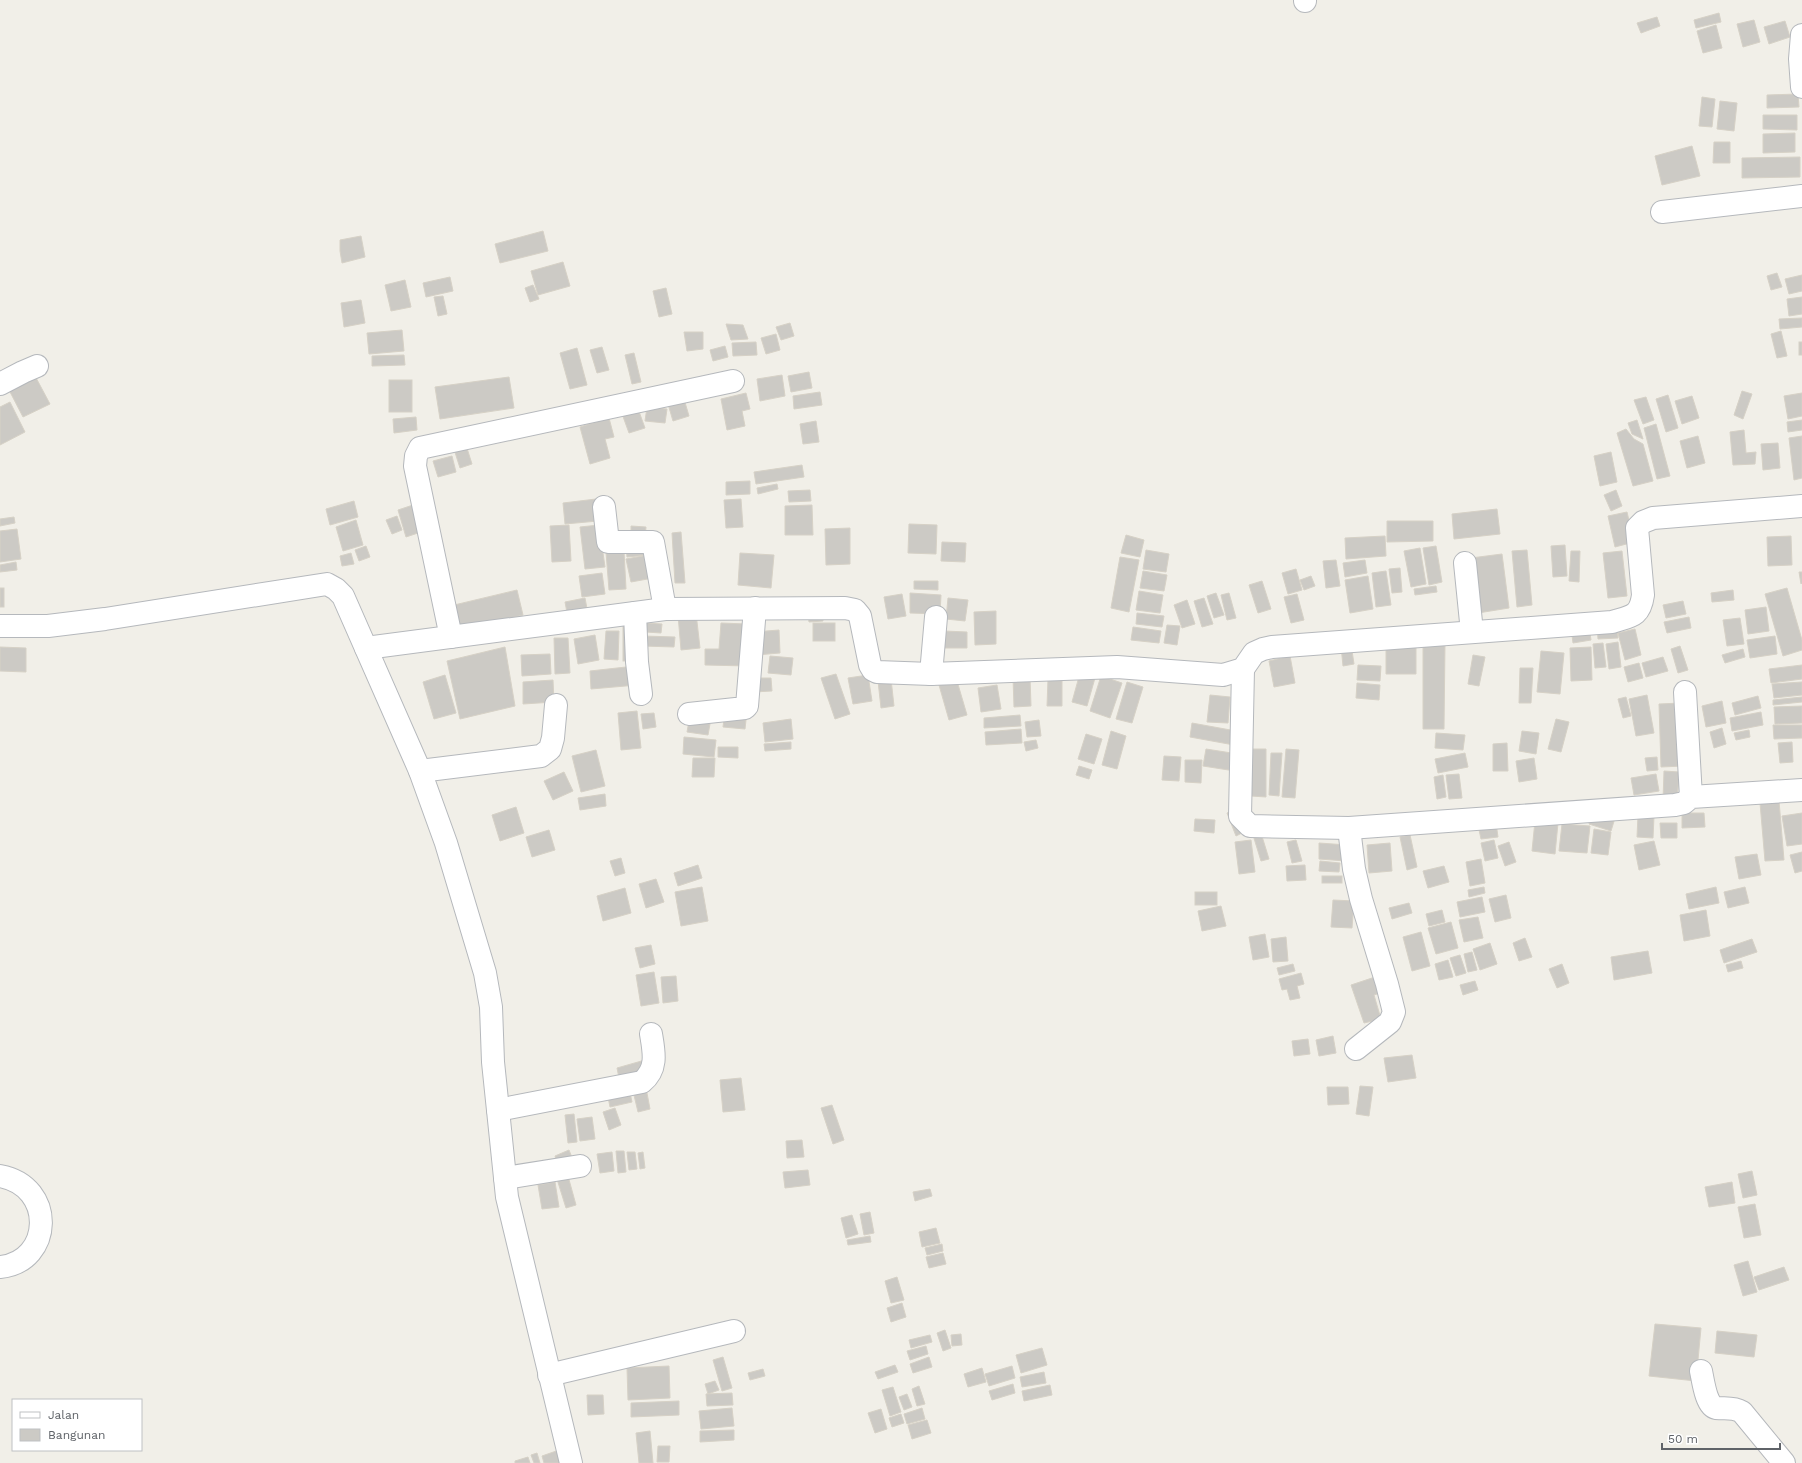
<svg xmlns="http://www.w3.org/2000/svg" width="1802" height="1463" viewBox="0 0 1802 1463" font-family="'Work Sans',sans-serif">
<style>
.building{fill:#cccac5;stroke:#d6d1c6}
.lines{fill:none;stroke-linecap:round;stroke-linejoin:round}
.minor-casing{stroke:#b5b8bc;stroke-width:24}
.minor{stroke:#fff;stroke-width:22}
</style>
<rect width="100%" height="100%" fill="#f1efe8"/>
<!-- building -->
<g class="building">
<path d="M1719 13 1721 22 1696 28 1694 20Z"/>
<path d="M1657 17 1660 26 1641 33 1637 23Z"/>
<path d="M1754 20 1760 42 1743 47 1737 24Z"/>
<path d="M1785 21 1790 37 1769 44 1764 27Z"/>
<path d="M1716 25 1722 48 1703 53 1697 31Z"/>
<path d="M1798 94 1799 107 1767 108V95Z"/>
<path d="M1702 97 1715 99 1712 127 1699 126Z"/>
<path d="M1720 101 1737 103 1734 131 1717 129Z"/>
<path d="M1763 115H1797V130L1763 129Z"/>
<path d="M1795 133V152L1763 153V134Z"/>
<path d="M1714 142H1730V163H1713Z"/>
<path d="M1692 146 1700 176 1662 185 1655 156Z"/>
<path d="M1800 157V177L1742 178V158Z"/>
<path d="M543 231 548 251 500 263 495 244Z"/>
<path d="M361 236 365 257 342 263 340 251V240Z"/>
<path d="M563 262 570 286 538 295 531 271Z"/>
<path d="M1777 273 1782 287 1771 290 1767 276Z"/>
<path d="M1802 275V291L1789 294 1785 279Z"/>
<path d="M450 277 453 291 426 297 423 283Z"/>
<path d="M405 280 411 307 391 311 385 285Z"/>
<path d="M533 285 539 299 530 302 525 288Z"/>
<path d="M666 288 672 314 659 317 653 291Z"/>
<path d="M443 296 447 314 438 316 434 297Z"/>
<path d="M1802 297V314L1789 316 1787 299Z"/>
<path d="M361 300 365 323 344 327 341 303Z"/>
<path d="M1802 318V327L1780 329 1779 319Z"/>
<path d="M790 323 794 336 781 340 776 327Z"/>
<path d="M726 324 743 325 748 339 731 340Z"/>
<path d="M402 330 404 351 369 354 367 333Z"/>
<path d="M1781 331 1787 356 1777 358 1771 334Z"/>
<path d="M684 332H703V349L687 351Z"/>
<path d="M776 334 780 350 766 354 761 338Z"/>
<path d="M756 342 757 355 733 356 732 343Z"/>
<rect x="1799" y="342" width="3" height="13"/>
<path d="M725 346 728 357 713 361 710 350Z"/>
<path d="M602 347 609 370 597 373 590 350Z"/>
<path d="M577 348 587 385 570 389 560 353Z"/>
<path d="M634 353 641 382 632 384 625 355Z"/>
<path d="M404 355 405 365 372 366V356Z"/>
<path d="M809 372 812 388 791 392 788 376Z"/>
<path d="M34 374 50 404 23 417 8 388Z"/>
<path d="M782 375 785 396 760 401 757 379Z"/>
<path d="M509 377 514 408 440 419 435 387Z"/>
<rect x="389" y="380" width="23" height="32"/>
<path d="M1742 391 1752 394 1743 419 1734 415Z"/>
<path d="M820 392 822 405 794 409 793 396Z"/>
<path d="M746 393 750 409 742 411 745 426 727 430 721 399Z"/>
<path d="M1802 393V416L1788 419 1784 396Z"/>
<path d="M1668 395 1678 428 1666 432 1656 399Z"/>
<path d="M1692 396 1699 418 1682 424 1675 401Z"/>
<path d="M1646 397 1654 420 1643 424 1634 400Z"/>
<path d="M684 399 689 416 673 421 668 404Z"/>
<path d="M10 402 25 432 0 445V407Z"/>
<path d="M637 406 645 428 629 433 621 411Z"/>
<path d="M647 407 667 409 665 423 645 421Z"/>
<path d="M416 417 417 430 394 433 393 419Z"/>
<path d="M609 418 614 437 605 439 610 458 590 464 580 427Z"/>
<path d="M1637 420 1643 439 1632 434 1628 423Z"/>
<path d="M1802 420V430L1788 432 1787 422Z"/>
<path d="M816 421 819 442 803 444 800 424Z"/>
<path d="M1656 424 1670 476 1657 479 1644 428Z"/>
<path d="M1626 429 1634 439 1643 444 1653 481 1633 486 1617 433Z"/>
<path d="M1744 430 1746 453 1756 452 1755 464 1733 465 1730 432Z"/>
<path d="M1698 436 1705 463 1687 468 1680 441Z"/>
<path d="M1802 436V478L1794 480 1789 438Z"/>
<path d="M465 442 472 464 460 468 453 446Z"/>
<path d="M1778 443 1780 468 1763 470 1761 444Z"/>
<path d="M1611 452 1617 482 1600 486 1594 456Z"/>
<path d="M452 456 456 472 438 477 433 461Z"/>
<path d="M802 465 804 477 756 484 754 472Z"/>
<path d="M750 481V494L726 495V482Z"/>
<path d="M777 484 778 489 758 494 757 488Z"/>
<path d="M810 490 811 501 789 502 788 491Z"/>
<path d="M1616 490 1622 506 1611 511 1604 495Z"/>
<path d="M596 499 598 521 565 524 563 503Z"/>
<path d="M741 499 743 527 726 528 724 500Z"/>
<path d="M354 501 358 517 330 525 326 509Z"/>
<path d="M413 505 421 532 406 537 398 510Z"/>
<path d="M812 505 813 535H785V506Z"/>
<path d="M1497 509 1500 534 1454 539 1452 514Z"/>
<path d="M1627 512 1634 542 1615 547 1608 516Z"/>
<path d="M397 516 402 530 392 534 386 520Z"/>
<path d="M14 517 15 523 0 526V519Z"/>
<path d="M356 520 363 545 343 551 336 527Z"/>
<path d="M1387 521H1433V541L1387 542Z"/>
<path d="M909 524 937 525 936 554 908 553Z"/>
<path d="M569 525 571 561 552 562 550 526Z"/>
<path d="M599 525 605 567 585 569 580 527Z"/>
<path d="M631 526 646 527 645 539H631Z"/>
<path d="M850 528V564L826 565 825 529Z"/>
<path d="M17 529 21 559 0 562V531Z"/>
<path d="M681 532 685 583H675L672 533Z"/>
<path d="M1126 535 1144 540 1140 557 1121 553Z"/>
<path d="M1385 536 1386 556 1346 559 1345 538Z"/>
<path d="M1791 536 1792 565 1768 566 1767 537Z"/>
<path d="M942 542 966 543 965 562 941 561Z"/>
<path d="M646 544 648 555 627 557 626 546Z"/>
<path d="M1565 545 1567 576 1553 577 1551 546Z"/>
<path d="M366 546 370 557 359 561 355 550Z"/>
<path d="M1436 546 1442 582 1429 585 1423 548Z"/>
<path d="M1420 548 1426 584 1411 587 1404 551Z"/>
<path d="M1146 550 1169 554 1166 572 1143 569Z"/>
<path d="M1527 550 1532 605 1517 607 1512 551Z"/>
<path d="M624 551 626 589 609 590 606 552Z"/>
<path d="M1571 551H1580L1579 582 1569 581Z"/>
<path d="M1622 551 1627 596 1608 598 1603 553Z"/>
<path d="M351 553 354 564 342 566 340 556Z"/>
<path d="M740 553 774 555 771 588 738 585Z"/>
<path d="M1502 554 1509 608 1478 613 1471 558Z"/>
<path d="M648 555 653 578 631 582 626 559Z"/>
<path d="M1120 557 1139 560 1129 612 1111 608Z"/>
<path d="M1336 560 1340 586 1326 588 1323 561Z"/>
<path d="M1365 560 1367 573 1345 577 1343 563Z"/>
<path d="M16 562 17 570 0 572V565Z"/>
<path d="M1400 568 1402 592 1392 593 1389 569Z"/>
<path d="M1296 569 1302 590 1288 594 1282 573Z"/>
<path d="M1143 571 1167 575 1164 591 1140 588Z"/>
<path d="M1386 571 1391 605 1376 607 1372 573Z"/>
<path d="M1799 572H1802V583L1801 584Z"/>
<path d="M602 573 605 594 582 597 579 576Z"/>
<path d="M1311 576 1315 586 1304 590 1300 580Z"/>
<path d="M1368 576 1373 609 1350 613 1345 580Z"/>
<path d="M914 581H938V590L914 589Z"/>
<path d="M1262 581 1271 609 1258 613 1249 585Z"/>
<path d="M1436 586 1437 592 1415 595 1414 589Z"/>
<rect x="0" y="588" width="4" height="19"/>
<path d="M1787 588 1802 640V650L1783 656 1765 594Z"/>
<path d="M517 590 523 615 456 631 450 606Z"/>
<path d="M1733 590 1734 600 1712 602 1711 593Z"/>
<path d="M1139 591 1163 595 1160 613 1136 610Z"/>
<path d="M910 593 941 595 940 614 910 613Z"/>
<path d="M1216 593 1224 615 1214 618 1207 596Z"/>
<path d="M1229 593 1236 618 1227 620 1221 595Z"/>
<path d="M902 594 906 616 888 619 884 597Z"/>
<path d="M1297 594 1304 620 1291 623 1284 597Z"/>
<path d="M585 598 588 614 568 618 565 602Z"/>
<path d="M948 598 968 600 965 621 946 619Z"/>
<path d="M1204 598 1213 624 1202 627 1194 601Z"/>
<path d="M1187 600 1195 624 1182 628 1174 605Z"/>
<path d="M1683 601 1686 614 1666 618 1663 605Z"/>
<path d="M1766 607 1769 631 1748 634 1745 610Z"/>
<path d="M996 611V644L975 645 974 612Z"/>
<path d="M822 612 823 621 809 622 808 614Z"/>
<path d="M696 613 700 648 681 650 678 615Z"/>
<path d="M1137 613 1164 616 1162 627 1136 624Z"/>
<path d="M1689 617 1691 628 1667 633 1664 622Z"/>
<path d="M1740 618 1744 644 1727 646 1723 620Z"/>
<path d="M646 623 662 624 661 633 646 632Z"/>
<path d="M721 623 746 624 748 666 705 665V649H719Z"/>
<rect x="813" y="623" width="22" height="18"/>
<path d="M1617 624 1618 638 1598 639 1597 625Z"/>
<path d="M1167 625 1180 626 1177 645 1164 643Z"/>
<rect x="623" y="626" width="9" height="35"/>
<path d="M1589 626 1591 640 1573 643 1571 628Z"/>
<path d="M1133 627 1161 631 1159 643 1131 640Z"/>
<path d="M1635 629 1641 655 1625 660 1618 633Z"/>
<path d="M779 630 780 653 756 655 754 632Z"/>
<path d="M606 631H619L618 660 604 659Z"/>
<path d="M944 631 967 632V648H944Z"/>
<path d="M595 635 599 660 578 664 574 639Z"/>
<path d="M643 636 675 637 674 647 643 646Z"/>
<path d="M1775 636 1777 654 1750 658 1747 640Z"/>
<path d="M554 638H568L570 673 555 674Z"/>
<path d="M1423 642H1445L1444 729H1423Z"/>
<path d="M1618 642 1621 667 1609 669 1606 644Z"/>
<path d="M1603 643 1606 667 1595 668 1593 644Z"/>
<path d="M1351 644 1354 664 1343 666 1341 646Z"/>
<path d="M1416 644V674H1386V645Z"/>
<path d="M1680 646 1688 670 1678 673 1671 649Z"/>
<path d="M0 647 26 648V672L0 671Z"/>
<path d="M505 647 515 706 460 719 447 661Z"/>
<path d="M1591 647 1592 680 1571 681 1570 648Z"/>
<path d="M1743 649 1745 657 1725 663 1722 655Z"/>
<path d="M1541 651 1564 653 1560 694 1537 692Z"/>
<path d="M550 654 551 674 522 676 521 655Z"/>
<path d="M1473 655 1485 657 1479 686 1468 684Z"/>
<path d="M770 656 793 658 791 675 768 673Z"/>
<path d="M1290 656 1295 683 1274 687 1269 661Z"/>
<path d="M1663 657 1668 671 1646 677 1642 663Z"/>
<path d="M1639 663 1643 678 1628 682 1624 667Z"/>
<path d="M1358 665 1381 666 1380 681 1357 680Z"/>
<path d="M1802 665V679L1771 683 1769 669Z"/>
<path d="M635 666 637 685 591 689 590 671Z"/>
<path d="M1520 668H1533L1531 703H1519Z"/>
<path d="M1080 673 1095 678 1087 706 1072 702Z"/>
<path d="M836 674 850 714 835 719 821 678Z"/>
<path d="M445 675 456 713 434 719 423 682Z"/>
<path d="M868 675 872 701 853 704 848 678Z"/>
<path d="M1101 676 1122 683 1110 718 1090 711Z"/>
<path d="M1013 677H1030L1031 706 1014 707Z"/>
<path d="M754 678H771L772 691 754 692Z"/>
<path d="M891 679 894 706 881 708 878 681Z"/>
<path d="M1048 679 1062 680V706H1047Z"/>
<path d="M553 680 554 702 523 704V682Z"/>
<path d="M957 681 967 715 949 720 939 685Z"/>
<path d="M1127 682 1143 687 1132 723 1116 719Z"/>
<path d="M1802 682V695L1774 698 1772 684Z"/>
<path d="M1357 683 1380 685 1379 700 1356 698Z"/>
<path d="M997 685 1001 709 981 712 978 688Z"/>
<path d="M1210 695 1230 697 1228 723 1207 722Z"/>
<path d="M1647 695 1654 733 1636 736 1629 699Z"/>
<path d="M1758 696 1761 708 1735 715 1732 703Z"/>
<path d="M1626 697 1631 716 1623 718 1618 699Z"/>
<path d="M1802 697V702L1773 705V700Z"/>
<path d="M1722 701 1726 723 1706 727 1702 706Z"/>
<path d="M1681 703 1683 766 1661 767 1659 704Z"/>
<path d="M1802 706V723L1775 724 1774 707Z"/>
<path d="M637 711 641 748 621 750 618 713Z"/>
<path d="M1761 712 1763 725 1732 731 1730 718Z"/>
<path d="M654 713 656 727 643 729 641 714Z"/>
<path d="M1020 715 1021 726 984 728V718Z"/>
<path d="M724 719 746 720 745 729 723 727Z"/>
<path d="M791 719 793 739 765 742 763 723Z"/>
<path d="M1556 719 1569 722 1561 752 1548 749Z"/>
<path d="M1039 720 1041 736 1027 737 1025 722Z"/>
<path d="M689 721 710 724 708 735 687 732Z"/>
<path d="M1192 723 1236 731 1234 745 1190 737Z"/>
<path d="M1773 725H1802V738L1774 739Z"/>
<path d="M1722 728 1726 744 1714 748 1710 732Z"/>
<path d="M1021 729 1022 743 986 745 985 732Z"/>
<path d="M1749 730 1750 737 1736 740 1734 733Z"/>
<path d="M1111 731 1126 736 1117 769 1102 765Z"/>
<path d="M1522 731 1539 733 1536 754 1519 751Z"/>
<path d="M1436 733 1465 735 1463 750 1435 748Z"/>
<path d="M1086 734 1102 739 1094 764 1078 759Z"/>
<path d="M684 737 716 740 714 757 683 754Z"/>
<path d="M1036 740 1038 748 1026 751 1024 742Z"/>
<path d="M791 742V749L765 751 764 744Z"/>
<path d="M1792 742 1793 762 1780 763 1778 743Z"/>
<path d="M1507 743 1508 771H1493V744Z"/>
<path d="M718 747H738V758L718 757Z"/>
<path d="M1206 749 1238 754 1235 771 1203 766Z"/>
<path d="M1252 749H1266V797L1251 796Z"/>
<path d="M1286 749 1299 750 1295 798 1282 797Z"/>
<path d="M596 750 605 786 581 792 572 756Z"/>
<path d="M1271 753H1282L1279 796 1269 795Z"/>
<path d="M1465 753 1468 767 1438 773 1435 759Z"/>
<path d="M1164 756 1181 757 1179 781 1162 780Z"/>
<path d="M1657 757 1658 770 1647 771 1645 758Z"/>
<path d="M693 758H715L714 777H692Z"/>
<path d="M1534 758 1537 779 1519 782 1516 761Z"/>
<path d="M1185 760H1202L1201 783 1185 782Z"/>
<path d="M1079 766 1092 770 1089 779 1076 775Z"/>
<path d="M1664 771 1679 772 1677 802 1663 801Z"/>
<path d="M564 772 573 791 553 800 544 781Z"/>
<path d="M1459 774 1462 798 1449 799 1446 775Z"/>
<path d="M1656 774 1659 791 1634 795 1631 778Z"/>
<path d="M1443 775 1446 797 1437 799 1434 777Z"/>
<path d="M605 794 606 806 580 810 578 798Z"/>
<path d="M1779 801 1784 860 1765 861 1760 803Z"/>
<path d="M516 807 524 833 500 841 492 815Z"/>
<path d="M1232 811 1242 833 1236 836 1227 813Z"/>
<path d="M1593 811 1615 818 1611 831 1589 824Z"/>
<path d="M1682 813H1704L1705 827 1682 828Z"/>
<path d="M1802 813V844L1787 846 1782 816Z"/>
<path d="M1638 815 1654 816 1653 838 1637 837Z"/>
<path d="M1195 819 1215 820 1214 833 1194 831Z"/>
<path d="M1535 821 1558 823 1555 854 1532 851Z"/>
<path d="M1496 823 1498 837 1481 839 1478 825Z"/>
<path d="M1660 823H1677V838H1661Z"/>
<path d="M1562 824 1590 826 1587 853 1559 851Z"/>
<path d="M1594 829 1611 832 1608 855 1591 853Z"/>
<path d="M549 830 555 850 532 857 526 837Z"/>
<path d="M1261 833 1269 859 1261 861 1253 835Z"/>
<path d="M1410 835 1417 867 1407 870 1400 837Z"/>
<path d="M1251 840 1255 872 1239 874 1235 842Z"/>
<path d="M1296 840 1302 861 1292 863 1287 842Z"/>
<path d="M1494 840 1498 858 1485 861 1481 843Z"/>
<path d="M1654 841 1660 865 1639 870 1634 845Z"/>
<path d="M1509 842 1516 862 1505 866 1498 846Z"/>
<path d="M1319 843 1347 845 1346 861 1319 859Z"/>
<path d="M1390 843 1392 871 1369 873 1367 845Z"/>
<path d="M1802 852V871L1795 873 1790 855Z"/>
<path d="M1757 854 1761 875 1739 879 1735 857Z"/>
<path d="M621 858 625 873 615 876 610 861Z"/>
<path d="M1481 859 1485 883 1470 886 1466 862Z"/>
<path d="M1320 861 1340 863 1339 872 1319 871Z"/>
<path d="M698 865 702 878 678 886 674 873Z"/>
<path d="M1305 865 1306 880 1287 881 1286 866Z"/>
<path d="M1444 866 1449 882 1428 888 1423 871Z"/>
<rect x="1322" y="876" width="20" height="7"/>
<path d="M656 879 664 902 646 908 639 884Z"/>
<path d="M702 887 708 921 681 926 675 892Z"/>
<path d="M1484 887 1485 893 1469 897 1468 890Z"/>
<path d="M1716 887 1719 903 1689 909 1686 894Z"/>
<path d="M1745 887 1749 903 1728 908 1724 892Z"/>
<path d="M625 888 631 913 603 921 597 896Z"/>
<rect x="1195" y="892" width="22" height="13"/>
<path d="M1506 895 1511 918 1495 922 1489 899Z"/>
<path d="M1482 897 1485 912 1460 917 1457 902Z"/>
<path d="M1333 900 1354 901 1352 928 1331 927Z"/>
<path d="M1409 903 1412 913 1392 919 1389 908Z"/>
<path d="M1221 906 1226 926 1202 931 1198 911Z"/>
<path d="M1442 910 1445 922 1429 926 1426 914Z"/>
<path d="M1706 910 1710 936 1684 941 1680 915Z"/>
<path d="M1478 917 1483 938 1464 942 1459 920Z"/>
<path d="M1451 922 1458 948 1436 954 1428 928Z"/>
<path d="M1421 932 1430 966 1412 971 1403 937Z"/>
<path d="M1265 934 1269 957 1253 960 1249 937Z"/>
<path d="M1286 937 1288 961 1273 962 1271 939Z"/>
<path d="M1525 938 1532 957 1519 961 1513 943Z"/>
<path d="M1752 939 1757 952 1724 963 1720 950Z"/>
<path d="M1490 943 1497 964 1480 970 1473 949Z"/>
<path d="M651 945 655 964 640 968 635 948Z"/>
<path d="M1648 951 1652 973 1614 980 1611 957Z"/>
<path d="M1472 952 1477 970 1468 972 1464 954Z"/>
<path d="M1460 955 1466 973 1456 976 1450 958Z"/>
<path d="M1448 960 1453 977 1439 980 1435 964Z"/>
<path d="M1741 961 1743 968 1728 972 1726 965Z"/>
<path d="M1293 964 1295 971 1279 975 1277 968Z"/>
<path d="M1562 964 1569 983 1557 988 1549 969Z"/>
<path d="M654 972 659 1003 641 1006 636 975Z"/>
<path d="M1301 973 1304 984 1297 986 1300 998 1290 1000 1287 989 1282 990 1279 979Z"/>
<path d="M676 976 678 1001 663 1003 661 977Z"/>
<path d="M1375 977 1380 993 1374 995 1381 1019 1364 1023 1351 985Z"/>
<path d="M1475 981 1478 990 1463 995 1460 985Z"/>
<path d="M1333 1036 1336 1053 1319 1056 1316 1040Z"/>
<path d="M1308 1039 1310 1054 1294 1056 1292 1041Z"/>
<path d="M1412 1055 1416 1078 1388 1082 1384 1058Z"/>
<path d="M645 1060 648 1071 619 1078 617 1068Z"/>
<path d="M741 1078 745 1110 723 1112 720 1080Z"/>
<path d="M1360 1086 1373 1087 1369 1116 1356 1114Z"/>
<path d="M1327 1087H1348L1349 1104 1328 1105Z"/>
<path d="M629 1088 632 1102 610 1107 607 1092Z"/>
<path d="M646 1088 650 1109 638 1112 633 1091Z"/>
<path d="M832 1105 844 1140 833 1144 821 1108Z"/>
<path d="M615 1108 621 1125 609 1130 603 1112Z"/>
<path d="M574 1114 577 1142 568 1143 565 1115Z"/>
<path d="M592 1117 595 1139 580 1141 577 1119Z"/>
<path d="M802 1140 804 1157 787 1158 786 1141Z"/>
<path d="M569 1150 573 1160 558 1166 555 1156Z"/>
<path d="M616 1151H624L626 1172 618 1173Z"/>
<path d="M612 1152 614 1171 600 1173 597 1154Z"/>
<path d="M627 1152H635L637 1169 629 1170Z"/>
<path d="M643 1152 645 1168 640 1169 638 1153Z"/>
<path d="M808 1170 810 1185 785 1188 783 1172Z"/>
<path d="M1752 1171 1757 1195 1743 1198 1738 1174Z"/>
<path d="M568 1176 576 1205 566 1208 557 1179Z"/>
<path d="M555 1182 559 1207 542 1209 538 1185Z"/>
<path d="M1732 1182 1735 1203 1709 1207 1705 1187Z"/>
<path d="M930 1189 932 1196 915 1201 913 1192Z"/>
<path d="M1755 1204 1761 1235 1744 1238 1738 1207Z"/>
<path d="M870 1212 874 1233 864 1235 860 1214Z"/>
<path d="M852 1215 858 1234 846 1238 841 1218Z"/>
<path d="M936 1228 940 1243 922 1247 919 1232Z"/>
<path d="M870 1236 871 1242 848 1245 847 1240Z"/>
<path d="M942 1244 943 1251 927 1255 925 1248Z"/>
<path d="M943 1253 946 1264 929 1268 926 1257Z"/>
<path d="M1748 1261 1757 1292 1743 1296 1734 1265Z"/>
<path d="M1784 1267 1789 1280 1759 1290 1754 1277Z"/>
<path d="M897 1277 904 1300 891 1303 885 1281Z"/>
<path d="M902 1303 906 1317 891 1322 887 1308Z"/>
<path d="M1655 1324 1701 1328 1696 1381 1649 1376Z"/>
<path d="M945 1330 951 1348 943 1351 937 1333Z"/>
<path d="M1717 1331 1757 1335 1754 1357 1715 1353Z"/>
<path d="M961 1334 962 1345 952 1346 951 1335Z"/>
<path d="M930 1335 932 1342 911 1348 909 1340Z"/>
<path d="M926 1346 928 1354 910 1360 907 1351Z"/>
<path d="M1042 1348 1047 1365 1021 1373 1016 1355Z"/>
<path d="M723 1357 732 1388 722 1391 713 1360Z"/>
<path d="M929 1357 932 1367 913 1373 910 1364Z"/>
<path d="M895 1365 898 1372 878 1379 875 1372Z"/>
<path d="M669 1366 670 1398 628 1400 627 1368Z"/>
<path d="M1012 1366 1015 1378 989 1386 985 1374Z"/>
<path d="M982 1368 986 1382 968 1387 964 1374Z"/>
<path d="M763 1369 765 1376 750 1380 748 1373Z"/>
<path d="M1044 1372 1046 1383 1022 1387 1020 1377Z"/>
<path d="M715 1381 719 1390 708 1394 705 1384Z"/>
<path d="M1013 1384 1015 1393 992 1400 989 1391Z"/>
<path d="M1050 1385 1052 1395 1024 1401 1022 1391Z"/>
<path d="M919 1386 925 1404 917 1406 912 1389Z"/>
<path d="M893 1387 901 1412 890 1416 882 1390Z"/>
<path d="M732 1393 733 1405 707 1406 706 1394Z"/>
<path d="M907 1394 912 1407 904 1410 899 1397Z"/>
<path d="M587 1395H603L604 1414 588 1415Z"/>
<path d="M679 1401V1415L631 1417V1403Z"/>
<path d="M732 1408 734 1426 701 1429 699 1411Z"/>
<path d="M922 1408 925 1419 907 1424 904 1414Z"/>
<path d="M881 1409 887 1429 875 1433 868 1413Z"/>
<path d="M901 1414 904 1423 892 1427 889 1418Z"/>
<path d="M927 1420 931 1433 912 1439 908 1425Z"/>
<path d="M734 1430V1440L700 1442V1431Z"/>
<path d="M650 1431 653 1463H639L636 1433Z"/>
<path d="M658 1446H670L669 1462H657Z"/>
<path d="M562 1449 566 1463H544L542 1456Z"/>
<path d="M537 1453 540 1463H534L531 1455Z"/>
<path d="M528 1457 530 1463H515V1461Z"/>
</g>
<g class="lines">
<defs>
<g id="minor">
<path d="M1305 0V1"/>
<path d="M1802 35 1800 59 1802 87"/>
<path d="M1662 212 1802 196"/>
<path d="M0 384 23 372 37 366"/>
<path d="M604 507 608 542H653L665 609"/>
<path d="M1465 563 1472 632"/>
<path d="M635 613 637 662 641 694"/>
<path d="M0 626H48L105 619 327 584 336 589 343 596 420 771 446 843 485 973 491 1007 493 1062 507 1197 571 1463"/>
<path d="M451 637 415 466 416 456 420 448 733 381"/>
<path d="M366 648 665 609 845 608 855 610 860 616 870 665 873 670 877 672 931 674 1117 667 1223 675 1243 669 1254 653 1263 649 1272 647 1612 622C1631 616 1640 617 1643 595L1637 528 1643 522 1653 518 1802 506"/>
<path d="M1243 669 1240 816 1250 826 1349 828 1675 805 1684 803 1691 797 1802 790"/>
<path d="M931 674 936 617"/>
<path d="M1685 692 1691 797"/>
<path d="M689 714 745 708 747 706 755 608"/>
<path d="M420 771 541 756 550 749 553 738 556 705"/>
<path d="M1349 828 1354 869 1361 899 1387 984 1394 1012 1390 1022 1356 1049"/>
<path d="M498 1110 642 1082C658 1069 654 1052 651 1034"/>
<path d="M0 1176C56 1186 53 1262 0 1267"/>
<path d="M505 1178 580 1166"/>
<path d="M1701 1371C1703 1380 1706 1406 1716 1408 1726 1409 1733 1407 1742 1412L1784 1463"/>
<path d="M549 1375 734 1331"/>
</g>
</defs>
<!-- minor casing -->
<use href="#minor" class="minor-casing"/>
<!-- minor -->
<use href="#minor" class="minor"/>
</g>
<!-- legend -->
<rect x="12" y="1399" width="130" height="52" fill="#ffffff" stroke="#bfc1c3"/>
<rect x="20" y="1412" width="20" height="6" fill="#ffffff" stroke="#bfc1c3"/>
<text x="48" y="1419" font-size="12" fill="#5f6368">Jalan</text>
<rect x="20" y="1429" width="20" height="12" fill="#cccac5" stroke="#bfc1c3"/>
<text x="48" y="1439" font-size="12" fill="#5f6368">Bangunan</text>
<!-- scale -->
<path d="M1662 1443v6h118v-6" fill="none" stroke="#5f6368" stroke-width="2"/>
<text x="1668" y="1443" font-size="12" fill="#5f6368" stroke="#ffffff" stroke-width="3" paint-order="stroke">50 m</text>
</svg>
